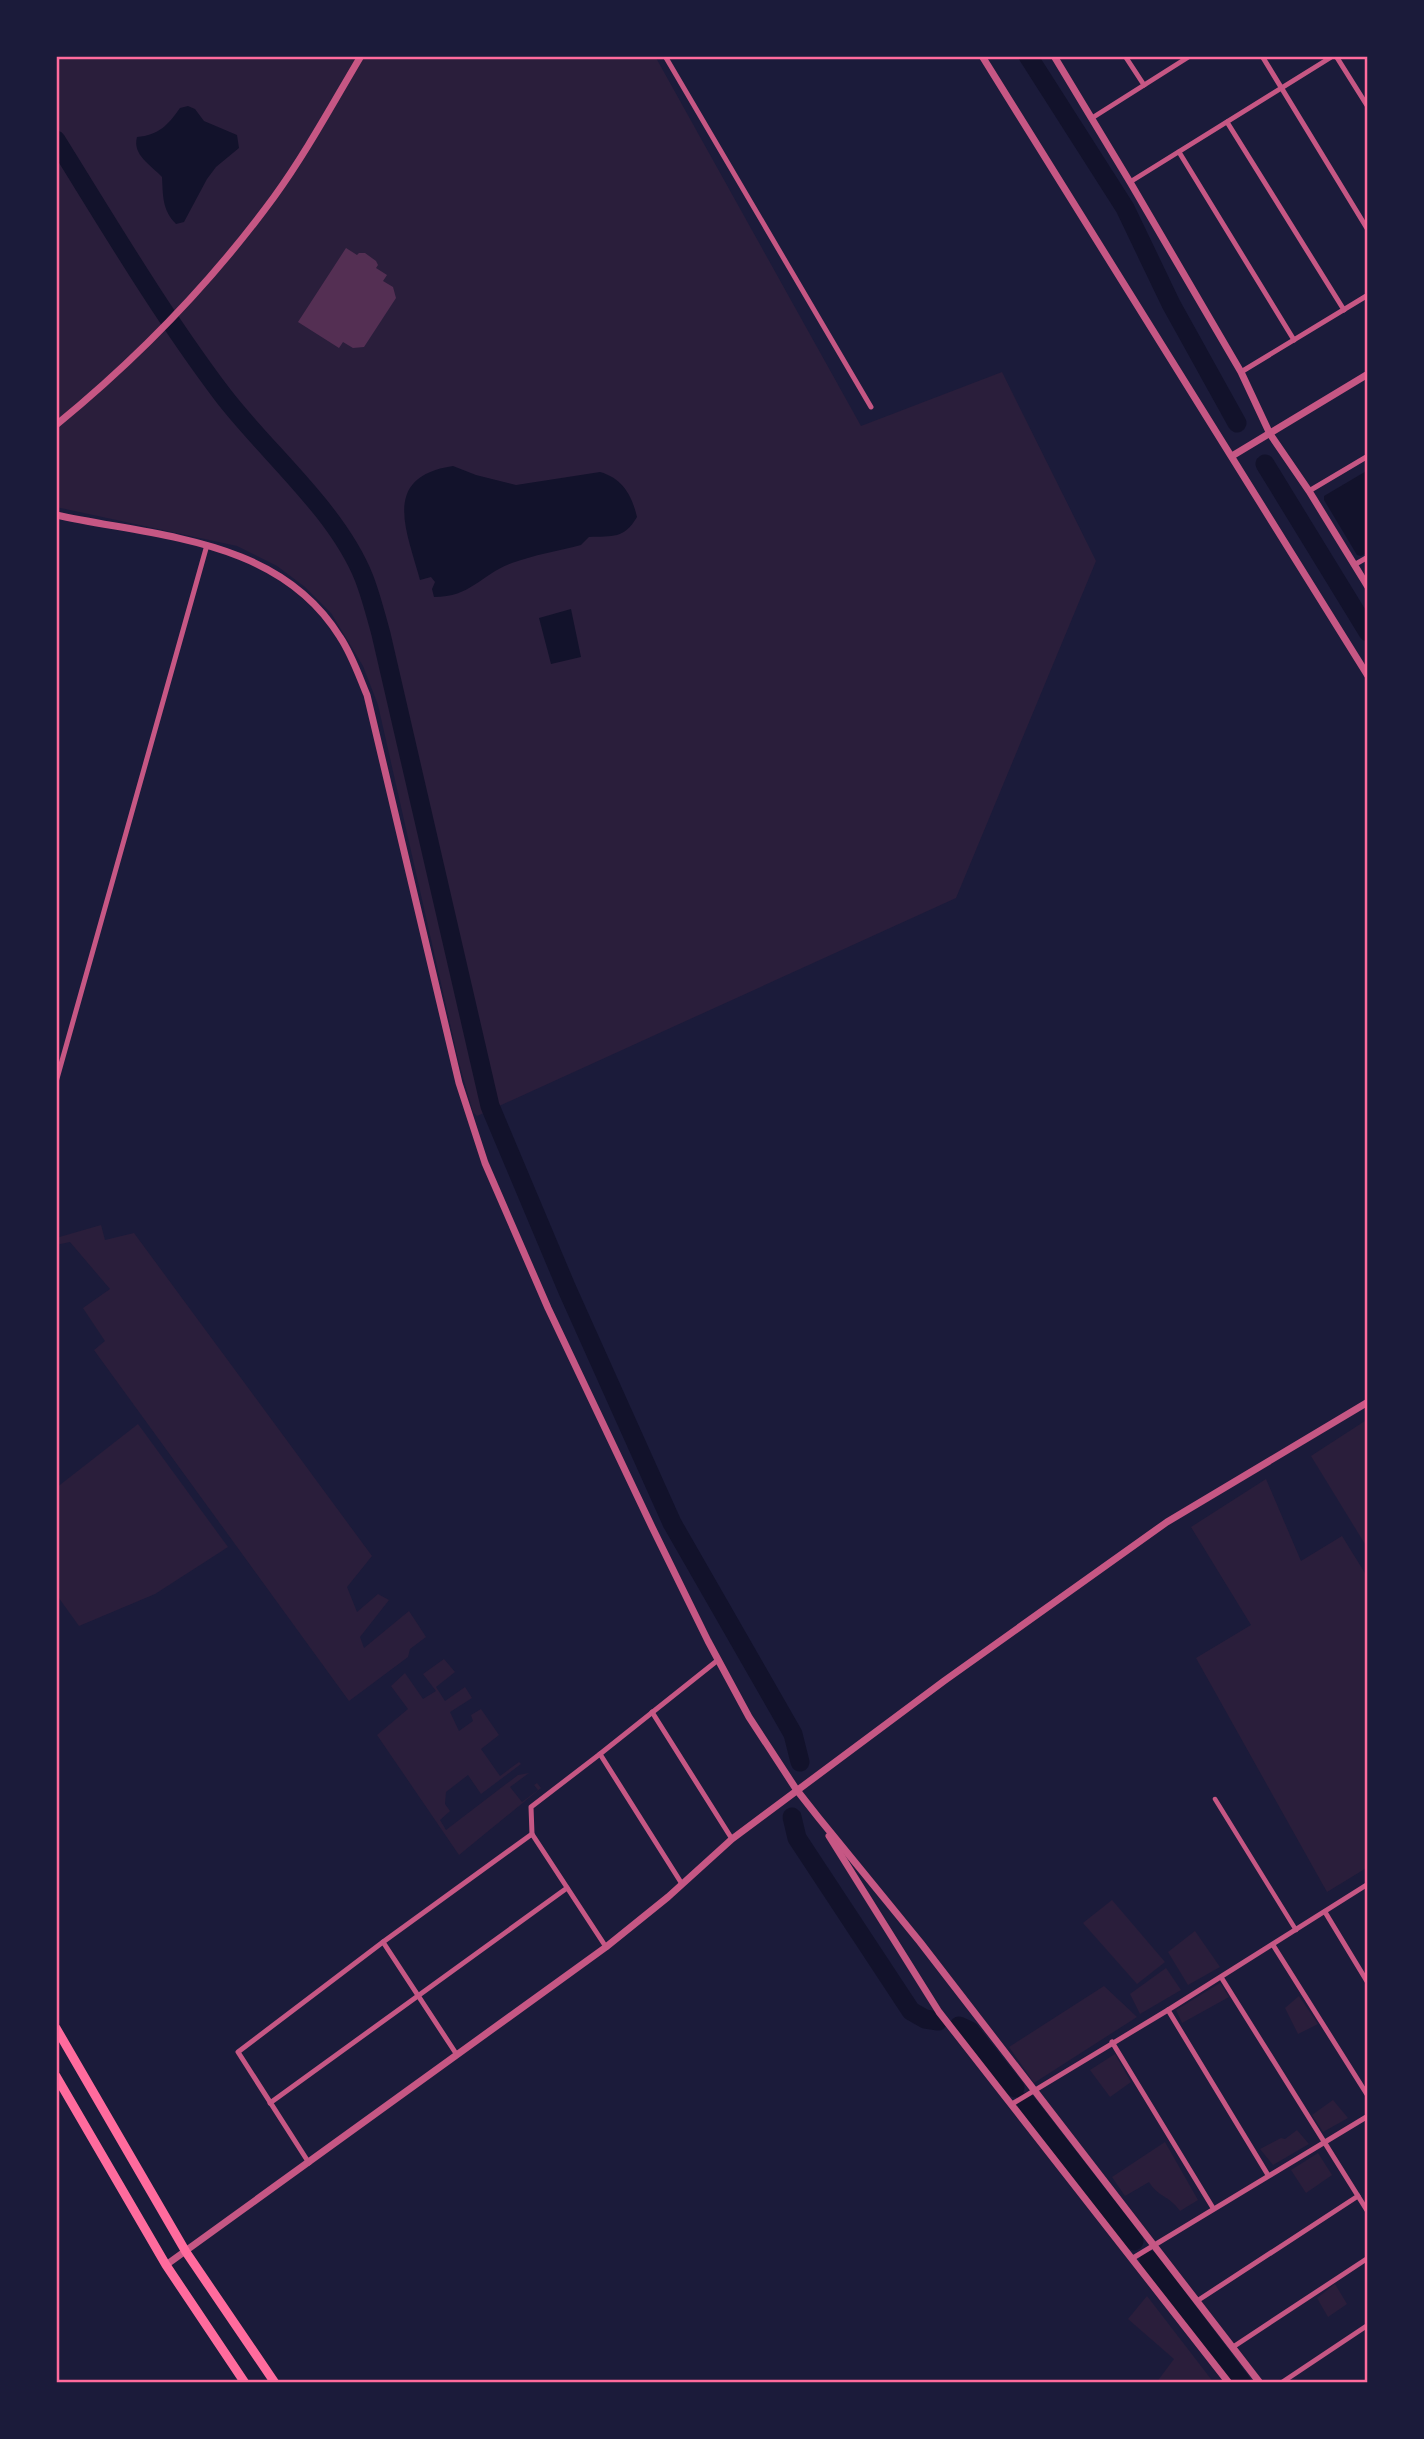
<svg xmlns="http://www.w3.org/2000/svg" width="1424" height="2439" viewBox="0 0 1424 2439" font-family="'Public Sans',sans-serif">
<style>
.green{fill:#2a1e3b}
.water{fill:#12122b}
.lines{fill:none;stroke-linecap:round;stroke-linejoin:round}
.river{stroke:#12122b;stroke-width:19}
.building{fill:#542f53}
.pedestrian{stroke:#c65784;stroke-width:4.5}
.minor{stroke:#c65784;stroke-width:5}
.tertiary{stroke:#c65784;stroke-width:7}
.primary{stroke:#ff6b9d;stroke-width:9}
.neatline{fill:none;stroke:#ff6b9d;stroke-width:2.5}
</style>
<rect width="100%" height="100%" fill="#1b1b3a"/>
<!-- green -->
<g class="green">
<path d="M56 56H655L861 426 1002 372 1096 561 956 898 477 1116 473 1112 459 1063 378 705 363 666 331 613 305 587 277 566 237 546 56 507Z"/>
<path d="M101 1225 105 1240 134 1233 372 1556 347 1587 357 1612 378 1594 389 1600 360 1637 364 1648 409 1611 426 1637 410 1649 408 1657 349 1701 94 1350 105 1341 83 1308 110 1289 70 1242 56 1245V1238Z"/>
<path d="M1368 1419V1549L1311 1456Z"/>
<path d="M138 1424 228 1547 155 1594 79 1626 56 1594V1488Z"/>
<path d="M1266 1479 1301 1561 1342 1536 1368 1578V1867L1327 1892 1196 1658 1251 1625 1191 1527Z"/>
<path d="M444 1659 455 1672 436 1687 445 1701 465 1687 472 1698 450 1712 459 1731 473 1721 471 1715 481 1709 499 1735 481 1749 500 1776 519 1762 521 1764 481 1794 468 1775 446 1792 445 1804 450 1811 440 1820 446 1830 518 1775 529 1773 510 1787 522 1802 538 1790 534 1785 537 1783 541 1788 459 1855 377 1735 408 1709 391 1686 405 1673 423 1699 436 1691 423 1674Z"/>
<path d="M1112 1900 1165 1962 1137 1984 1083 1923Z"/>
<path d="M1195 1931 1220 1967 1188 1985 1168 1952Z"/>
<path d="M1166 1968 1181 1990 1140 2014 1130 1994Z"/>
<path d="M1220 1983 1229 1997 1182 2023 1176 2010Z"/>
<path d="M1104 1986 1137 2017 1034 2083 1009 2047Z"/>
<path d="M1299 1996 1318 2024 1298 2034 1285 2008Z"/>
<path d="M1115 2054 1131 2082 1110 2097 1090 2070Z"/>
<path d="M1333 2100 1348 2118 1323 2132 1312 2115Z"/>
<path d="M1297 2130 1309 2144 1273 2165 1260 2149 1281 2138 1285 2139Z"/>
<path d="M1165 2142 1198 2200 1180 2211C1168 2194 1160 2199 1149 2182L1125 2196 1112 2177Z"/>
<path d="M1318 2153 1332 2175 1306 2193 1291 2170Z"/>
<path d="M1335 2284 1347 2304 1328 2317 1317 2298Z"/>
<path d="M1147 2296 1214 2383H1156L1174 2359 1128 2319Z"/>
</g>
<!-- water -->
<g class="water">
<path d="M188 106 195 109 204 121 237 135 239 148 216 167 207 179 184 222 176 224C162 210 163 195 162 177 151 165 132 155 137 137 159 135 168 125 180 108Z"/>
<path d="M453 466 476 475 516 485 600 472C622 478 632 495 637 517 624 539 613 536 589 537L581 545C558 551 534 555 512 563 481 574 472 597 434 597L432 589 435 582 431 577 420 580C407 531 380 477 453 466Z"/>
<path d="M1368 470V552L1361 556 1357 555 1324 500V496Z"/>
<path d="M571 609 581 657 551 664 539 618Z"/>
</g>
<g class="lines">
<!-- river -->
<g class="river">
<path d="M1028 56 1125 208 1171 304 1237 423"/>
<path d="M56 140C109 225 161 313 222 394 266 452 337 510 364 578 371 596 376 616 381 634L490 1106 567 1289 672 1523 793 1734 800 1762"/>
<path d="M1265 464 1368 632"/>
<path d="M792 1817 797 1838 911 2011 925 2019 938 2021"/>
<path d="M959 2026 970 2031 1015 2088"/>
<path d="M1026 2102 1134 2241"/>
<path d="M1149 2260 1242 2383"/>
</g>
</g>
<!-- building -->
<path class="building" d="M346 248 357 255 359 253H365L376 261 378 265 376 268 387 275 383 281 393 287 396 298 364 347 353 348 343 342 339 348 298 322Z"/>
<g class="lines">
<!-- pedestrian -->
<path class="pedestrian" d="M1215 1799 1296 1930"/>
<!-- minor -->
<g class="minor">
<path d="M665 56 871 407"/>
<path d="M1125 56 1144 85"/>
<path d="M1262 56 1368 230"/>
<path d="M1336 56 1368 107"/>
<path d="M1092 118 1190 56"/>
<path d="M1227 122 1344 310"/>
<path d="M1179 152 1294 340"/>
<path d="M1130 182 1333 56"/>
<path d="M1241 372 1368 295"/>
<path d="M1309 491 1368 456"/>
<path d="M1354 565 1368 557"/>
<path d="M56 1082 207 545"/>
<path d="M652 1712 732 1839"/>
<path d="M532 1834 531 1807 600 1754"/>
<path d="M682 1884 600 1754 718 1660"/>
<path d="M1325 1912 1368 1983"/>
<path d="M383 1942 457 2055"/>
<path d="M1273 1945 1368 2096"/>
<path d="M1221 1977 1368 2212"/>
<path d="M1168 2010 1268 2175"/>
<path d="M1112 2042 1213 2208"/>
<path d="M270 2103 567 1888"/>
<path d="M1012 2104 1168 2010 1368 1884"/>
<path d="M309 2163 238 2052 383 1942 532 1834 606 1947"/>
<path d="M1133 2258 1368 2116"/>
<path d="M1197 2301 1358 2196"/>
<path d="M1233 2347 1368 2258"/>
<path d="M1281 2383 1368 2325"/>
</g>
<!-- tertiary -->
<g class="tertiary">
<path d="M982 56 1368 676"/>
<path d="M1054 56 1130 182 1241 372 1270 434 1309 491 1368 587"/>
<path d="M56 425C138 358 211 283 274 197 306 153 333 103 361 56"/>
<path d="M1232 456 1368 374"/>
<path d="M56 515C157 537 279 538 340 637 352 655 359 676 367 695L459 1083 485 1163 548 1308 652 1527 708 1641 749 1717 796 1789 818 1817 920 1942 1260 2383"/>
<path d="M829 1836 939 2012 1229 2383"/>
<path d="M166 2265 606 1947 668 1897 732 1839 944 1681 1167 1522 1368 1402"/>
</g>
<!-- primary -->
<g class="primary">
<path d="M56 2028 186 2252 275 2383"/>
<path d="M56 2076 166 2265 245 2383"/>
</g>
</g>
<!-- border -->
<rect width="1424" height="2439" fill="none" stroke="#1b1b3a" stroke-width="116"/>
<rect x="58" y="58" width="1308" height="2323" class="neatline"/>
</svg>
